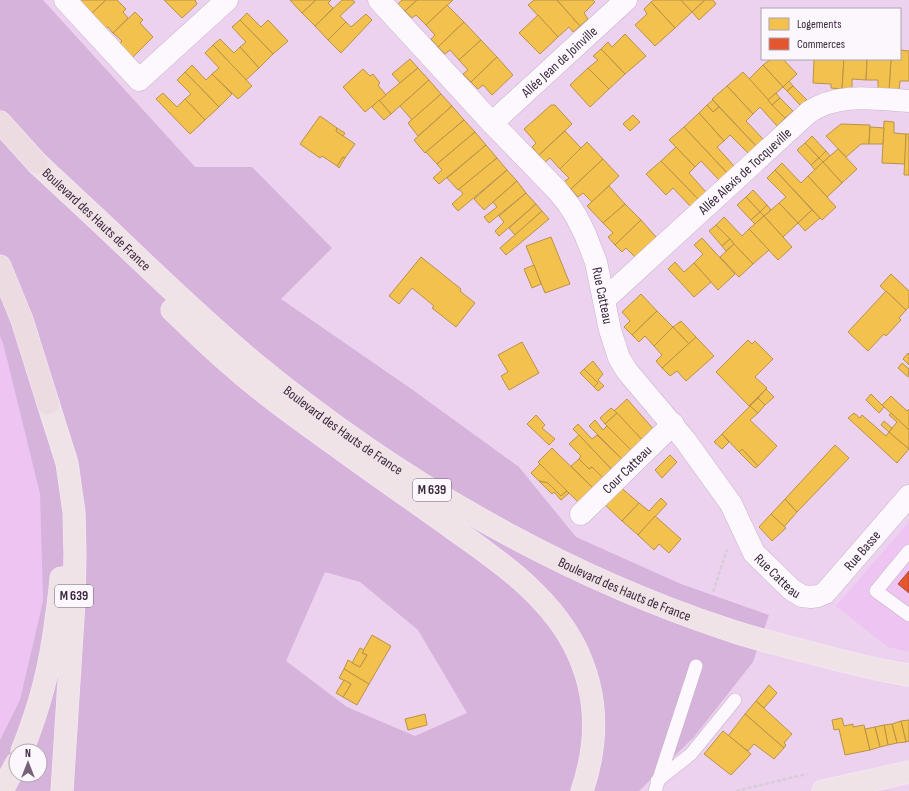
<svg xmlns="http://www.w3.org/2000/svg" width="909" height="791" viewBox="0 0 909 791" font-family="'Sofia Sans Condensed',sans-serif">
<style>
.built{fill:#edc4f2}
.green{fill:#d6b3db;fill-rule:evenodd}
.homes{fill:#f2c14e;stroke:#ba9248}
.shops{fill:#e4572e;stroke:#b04832}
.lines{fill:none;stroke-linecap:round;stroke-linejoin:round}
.service-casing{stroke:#c7b3c9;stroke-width:14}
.minor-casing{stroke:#c7b3c9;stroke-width:23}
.primary-casing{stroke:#f6ebf8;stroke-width:23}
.trunk-casing{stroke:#f6ebf8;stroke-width:23}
.path{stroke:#d5ced6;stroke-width:2.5;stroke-dasharray:4 2;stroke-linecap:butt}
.service{stroke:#fcf8fd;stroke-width:13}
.minor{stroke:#fcf8fd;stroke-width:22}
.primary{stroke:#f0e3e7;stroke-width:22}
.trunk{stroke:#ecdce1;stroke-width:22}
.labels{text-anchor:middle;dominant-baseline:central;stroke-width:4;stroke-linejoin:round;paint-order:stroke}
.shield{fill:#fcf7fd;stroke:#736575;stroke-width:1}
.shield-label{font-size:13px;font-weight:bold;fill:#38263b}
.street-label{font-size:14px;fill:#38263b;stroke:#fcf7fd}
</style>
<rect width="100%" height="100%" fill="#ecd2ef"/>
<!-- built -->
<g class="built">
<path d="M0 336 3 343 40 494 43 602 20 700 0 739Z"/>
<path d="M909 522V652L888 647 836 606Z"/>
</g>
<!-- green -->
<path class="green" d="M0 0H43L195 167H252L332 248 281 299 410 388 519 467 576 537 681 584 769 615 753 662 694 737 639 791H0V740L20 700 43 601 40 494 3 343 0 336ZM325 572 360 582 418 630 467 713 415 736 347 707 286 661ZM16 751H40V775H16Z"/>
<!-- homes -->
<g class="homes">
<path d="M77 0H106L90 15Z"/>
<path d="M106 0H117L126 9 123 12 128 18 113 33 108 27 105 30 90 15Z"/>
<path d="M164 0H195L197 4 182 18Z"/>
<path d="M290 0H316L302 13Z"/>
<path d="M316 0H331L328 3 333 8 315 26 302 13Z"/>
<path d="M342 0H352L355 2 340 16 346 22 328 40 315 26Z"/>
<path d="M402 0H417L405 11 398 4Z"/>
<path d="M417 0H453L426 25 416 15 412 18 405 11Z"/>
<path d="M534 0H557L580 26 573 32 569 27 558 37 528 5Z"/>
<path d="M557 0H593L595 2 584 13 588 19 580 26Z"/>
<path d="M654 0H681L692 12 675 28 651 2Z"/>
<path d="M681 0H705L692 12Z"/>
<path d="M705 0H713L716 4 699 20 692 12Z"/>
<path d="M651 2 675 28 655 46 635 25 647 14 644 9Z"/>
<path d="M447 5 464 22 438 47 431 39 435 35 426 25Z"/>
<path d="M135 12 143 20 140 23 153 37 132 58 119 44 122 41 113 33Z"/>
<path d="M247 13 261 27 268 20 288 41 273 54 240 20Z"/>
<path d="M366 14 372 20 341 53 328 40 346 22 351 27Z"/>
<path d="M538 15 558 37 540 54 519 33Z"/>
<path d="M240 20 273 54 259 68 240 47 246 42 232 27Z"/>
<path d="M464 22 481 40 459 60 450 50 445 54 438 47Z"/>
<path d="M625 34 646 56 625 74 601 49 608 42 612 47Z"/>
<path d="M220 39 234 53 240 47 259 68 246 80 213 45Z"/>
<path d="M481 40 497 57 471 82 463 74 468 70 459 60Z"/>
<path d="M213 45 252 86 238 99 212 74 219 68 205 53Z"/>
<path d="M601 49 625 74 609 89 588 68 598 60 593 56Z"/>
<path d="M900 50 909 51V81H900L899 91H889L891 59H900Z"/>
<path d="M497 57 513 75 492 95 483 85 478 89 471 82Z"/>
<path d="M410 59 418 68 400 83 392 74Z"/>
<path d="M771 59H783L797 74 783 87 763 65Z"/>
<path d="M814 59H844L842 89 831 88V84L813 83Z"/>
<path d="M844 59H867L866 80 852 79V89H842Z"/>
<path d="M867 59H891L889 91H878V80H866Z"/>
<path d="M192 65 206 80 212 74 232 94 219 107 185 72Z"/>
<path d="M763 65 783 87 768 100 749 79Z"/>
<path d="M418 68 429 80 391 114 379 100Z"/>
<path d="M588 68 609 89 590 107 570 85Z"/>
<path d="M363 69 370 76 373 74 380 83 378 85 386 95 365 112 343 87Z"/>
<path d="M185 72 219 107 205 120 185 99 191 94 177 80Z"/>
<path d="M743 72 785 118 777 126 760 107 753 114 727 86Z"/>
<path d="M429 80 441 94 412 120 400 106Z"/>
<path d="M789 81 793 86 787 91 783 87Z"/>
<path d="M727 86 753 114 746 121 763 139 756 146 712 99Z"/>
<path d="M793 86 807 100 800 105 787 91Z"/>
<path d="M163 93 177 107 185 99 205 120 190 134 156 99Z"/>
<path d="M776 93 780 98 772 105 768 100Z"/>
<path d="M441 94 452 106 418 136 408 123Z"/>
<path d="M780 98 793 111 785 118 772 105Z"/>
<path d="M379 100 391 114 384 120 372 107Z"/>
<path d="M713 100 719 107 713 112 707 105Z"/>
<path d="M551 105H555L572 124 539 155 532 147 536 143 524 129Z"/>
<path d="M707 105 713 112 719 107 756 146 748 153 730 135 724 141 699 113Z"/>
<path d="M452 106 464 120 425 153 414 140Z"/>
<path d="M699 113 724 141 717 147 734 166 727 173 684 127Z"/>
<path d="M633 115 640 122 630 131 623 124Z"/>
<path d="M320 116 337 128 336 131 355 144 345 158 343 157 337 166 322 156 320 158 300 144Z"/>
<path d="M464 120 475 132 437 164 426 152Z"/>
<path d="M884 121 894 122V133L906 134 905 164 882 163Z"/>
<path d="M841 124 870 125 869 144H861L846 157 826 136Z"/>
<path d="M684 127 727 173 719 180 701 161 695 167 669 140Z"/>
<path d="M870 127 884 128 883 144H869Z"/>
<path d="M337 128 345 133 343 136 336 131Z"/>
<path d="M565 131 581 148 560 169 550 158 545 162 539 155Z"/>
<path d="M475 132 486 145 439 184 433 178 442 170 437 164Z"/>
<path d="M906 134H909V175H904Z"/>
<path d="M812 136 826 151 819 158 805 143Z"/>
<path d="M587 142 603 159 571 189 564 182 569 178 560 169Z"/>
<path d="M805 143 819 158 811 165 797 150Z"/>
<path d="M486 145 497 158 458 190 447 178Z"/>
<path d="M676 147 695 167 689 173 706 192 698 199 661 161Z"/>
<path d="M838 149 857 169 842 183 823 162Z"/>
<path d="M826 151 830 156 823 162 819 158Z"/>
<path d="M343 157 345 158 339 168 337 166Z"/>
<path d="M497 158 507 170 458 211 452 204 463 194 459 189Z"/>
<path d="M819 158 823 162 815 170 811 165Z"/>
<path d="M603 159 619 176 592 202 583 193 578 197 571 189Z"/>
<path d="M661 161 698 199 691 207 673 188 666 195 646 174Z"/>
<path d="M823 162 842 183 827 197 808 176Z"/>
<path d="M782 163 801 183 808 176 836 207 822 220 775 170Z"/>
<path d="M507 170 517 181 484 210 474 199Z"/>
<path d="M775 170 812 210 798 223 779 203 786 197 767 178Z"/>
<path d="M517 181 526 193 489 223 484 217 497 207 493 202Z"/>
<path d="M609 186 625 204 603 223 587 206Z"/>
<path d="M753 190 767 205 760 212 746 197Z"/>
<path d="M526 193 536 204 499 236 495 231 504 222 499 216Z"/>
<path d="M746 197 760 212 751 220 737 205Z"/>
<path d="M779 203 798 223 783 237 764 216Z"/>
<path d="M536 204 542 211 515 235 509 228Z"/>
<path d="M625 204 641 220 615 245 608 237 613 233 603 223Z"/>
<path d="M767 205 771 210 764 216 760 212Z"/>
<path d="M812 210 820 218 805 231 798 223Z"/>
<path d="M542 211 549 219 506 255 500 248Z"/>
<path d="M760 212 764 216 755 224 751 220Z"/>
<path d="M764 216 792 247 778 260 749 229Z"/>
<path d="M724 217 742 236 749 229 769 250 753 264 716 225Z"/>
<path d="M641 220 657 238 636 258 626 248 622 252 615 245Z"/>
<path d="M716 225 730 239 722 246 709 231Z"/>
<path d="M551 237 570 284 545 293 526 246Z"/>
<path d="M702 238 735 274 718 290 694 263 703 254 694 245Z"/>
<path d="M730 239 734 244 726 251 722 246Z"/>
<path d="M734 244 753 264 739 277 720 257Z"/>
<path d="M421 257 461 289 460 291 475 303 456 327 432 308 434 306 412 288 399 304 389 296Z"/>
<path d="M675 262 684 272 694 263 711 282 694 297 668 269Z"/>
<path d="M534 265 541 284 532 288 524 269Z"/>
<path d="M891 274 909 291V307L906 310 880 286Z"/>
<path d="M886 291 906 310 899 318 901 320 886 336 884 334 868 351 848 332Z"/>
<path d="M641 294 657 311 632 335 624 327 630 321 622 312Z"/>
<path d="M657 311 673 327 654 346 645 336 639 342 632 335Z"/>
<path d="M681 321 696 337 689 344 673 327Z"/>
<path d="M673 327 689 344 662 368 656 361 662 355 654 346Z"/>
<path d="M696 337 714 356 686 381 677 371 670 376 662 368Z"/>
<path d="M748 340 752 344 755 341 773 359 755 377 767 388 749 406 716 372Z"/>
<path d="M522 342 539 373 509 390 501 376 508 372 498 355Z"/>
<path d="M908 353 909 354V365L903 359Z"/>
<path d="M593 361 603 374 598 380 604 386 598 391 594 387 598 383 584 369Z"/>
<path d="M902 363 909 369 908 377 898 368Z"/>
<path d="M584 369 598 383 594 387 580 373Z"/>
<path d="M766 389 774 397 765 405 758 398Z"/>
<path d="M871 394 884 407 879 413 866 400Z"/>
<path d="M891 396 907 411 909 409V430L882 405Z"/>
<path d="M758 398 765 405 758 413 750 406Z"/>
<path d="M627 399 656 432 645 443 614 411Z"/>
<path d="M750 406 758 413 750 420 777 446 758 466 742 449 739 452 722 434Z"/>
<path d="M611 408 617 413 605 424 600 418Z"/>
<path d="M617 413 645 443 634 453 605 424Z"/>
<path d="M854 413 860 418 862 415 886 436 889 432 909 449 897 463 848 418Z"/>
<path d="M891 413 909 430V449L889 432 897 422 889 415Z"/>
<path d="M536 415 545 425 542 428 555 439 549 445 527 424Z"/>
<path d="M595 420 603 430 607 426 634 453 625 462 589 426Z"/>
<path d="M884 421 892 428 889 432 881 425Z"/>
<path d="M578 424 592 439 597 435 625 462 614 472 573 429Z"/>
<path d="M722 434 729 442 722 449 714 442Z"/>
<path d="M579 435 614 472 603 478 592 467 589 469 579 459 581 456 569 444Z"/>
<path d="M835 445 849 458 797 512 785 499Z"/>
<path d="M552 448 595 490 581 505 538 462Z"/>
<path d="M742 449 758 466 755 468 739 452Z"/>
<path d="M670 455 677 462 662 478 655 470Z"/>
<path d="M579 459 589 469 592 467 603 478 595 490 571 466Z"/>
<path d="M540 464 567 491 561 496 548 483 539 481 531 473Z"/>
<path d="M539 481 548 483 561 496 567 491 569 493 561 500 554 492 552 494Z"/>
<path d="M619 486 639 503 622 521 603 503Z"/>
<path d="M661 498 667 504 638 535 622 521 639 503 649 511Z"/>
<path d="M785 499 797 512 784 527 771 514Z"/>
<path d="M771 514 786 528 772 541 759 527Z"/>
<path d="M655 516 681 539 669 553 659 544 654 550 638 535Z"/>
<path d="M372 635 391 646 369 684 344 669 348 660 360 667 367 655 362 653Z"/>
<path d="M360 648 364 650 362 653 367 655 360 667 352 663Z"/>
<path d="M344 669 369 684 357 705 343 697 351 684 339 678Z"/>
<path d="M344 680 351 684 343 697 336 693Z"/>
<path d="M769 685 777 693 764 708 756 701Z"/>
<path d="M756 701 792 734 784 743 786 745 784 748 745 714Z"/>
<path d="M425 714 427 725 408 730 405 719Z"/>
<path d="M745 714 784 748 774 759 754 744 748 751 728 736Z"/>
<path d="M842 718 844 726 853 724V727L864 725 870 750 845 755 839 729 834 730 832 720Z"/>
<path d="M909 720V741L906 742 901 721Z"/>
<path d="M901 721 906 742 897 743 892 724Z"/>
<path d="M892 724 897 743 888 745 884 725Z"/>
<path d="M884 725 888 745 880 747 875 727Z"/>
<path d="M875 727 880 747 870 750 865 729Z"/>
<path d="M723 731 751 754 731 775 704 754Z"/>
</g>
<!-- shops -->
<path class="shops" d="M909 571V593L898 584Z"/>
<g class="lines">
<defs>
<g id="service">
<path d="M909 551 876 591 909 615"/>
<path d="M657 781 691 754 735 700"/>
<path d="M655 791 696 666"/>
</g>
<g id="minor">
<path d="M65 0 139 80 227 0"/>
<path id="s1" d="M379 0 492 123 557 190 569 205 576 216 585 234 596 262 610 330 619 358 627 371 685 440 731 504 754 553 792 590 802 596 811 597 818 596 825 593 909 496"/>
<path id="s2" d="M492 123 626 0"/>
<path id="s3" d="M604 300 809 112C839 92 875 99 909 101"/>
<path id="s4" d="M581 514 673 424"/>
</g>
<g id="primary">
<path id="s5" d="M37 163C70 194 103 224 135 255 174 292 213 329 254 363 394 478 556 573 729 630 755 639 782 645 808 652 841 661 875 670 909 675"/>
<path d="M172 310C193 330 214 351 237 370 268 397 303 422 337 446 372 472 409 497 445 523 492 556 545 591 573 643 598 690 599 741 582 791"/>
<path d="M48 403 67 463 74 512 75 554 74 602 62 791"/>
<path d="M22 751C40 706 50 668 56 620 58 606 60 592 61 578"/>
<path d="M2 791 16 764"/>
<path d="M823 791 909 772"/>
</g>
<g id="trunk">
<path d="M0 122 37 163"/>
<path d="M0 266 22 320 48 403"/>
</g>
</defs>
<!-- service casing -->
<use href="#service" class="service-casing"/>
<!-- minor casing -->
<use href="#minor" class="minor-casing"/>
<!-- primary casing -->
<use href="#primary" class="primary-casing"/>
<!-- trunk casing -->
<use href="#trunk" class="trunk-casing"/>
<!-- path -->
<g class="path">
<path d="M713 592 727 549"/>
<path d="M736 791 807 774"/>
</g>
<!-- service -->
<use href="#service" class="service"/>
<!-- minor -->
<use href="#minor" class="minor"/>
<!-- primary -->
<use href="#primary" class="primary"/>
<!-- trunk -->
<use href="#trunk" class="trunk"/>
</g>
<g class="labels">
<!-- shield labels -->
<g class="shield">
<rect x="413" y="479" width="38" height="22" rx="3"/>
<rect x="55" y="585" width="38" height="22" rx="3"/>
</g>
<g class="shield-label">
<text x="432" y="490">M 639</text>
<text x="74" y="596">M 639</text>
</g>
<!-- street labels -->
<g class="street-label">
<text stroke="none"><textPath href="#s2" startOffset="91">Allée Jean de Joinville</textPath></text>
<text stroke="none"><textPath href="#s3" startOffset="191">Allée Alexis de Tocqueville</textPath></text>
<text stroke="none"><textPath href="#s5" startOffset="82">Boulevard des Hauts de France</textPath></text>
<text stroke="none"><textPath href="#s1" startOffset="377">Rue Catteau</textPath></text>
<text stroke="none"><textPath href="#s5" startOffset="407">Boulevard des Hauts de France</textPath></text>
<text stroke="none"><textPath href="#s4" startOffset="64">Cour Catteau</textPath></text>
<text stroke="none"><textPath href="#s1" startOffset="825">Rue Basse</textPath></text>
<text stroke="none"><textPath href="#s1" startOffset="713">Rue Catteau</textPath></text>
<text stroke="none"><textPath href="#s5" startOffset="731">Boulevard des Hauts de France</textPath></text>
</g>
</g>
<!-- legend -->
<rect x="761" y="8" width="140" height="52" fill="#fcf7fd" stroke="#aea3af"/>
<rect x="769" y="18" width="20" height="12" fill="#f2c14e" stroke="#aea3af"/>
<text x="797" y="28" font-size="12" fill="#38263b">Logements</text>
<rect x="769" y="38" width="20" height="12" fill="#e4572e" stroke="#aea3af"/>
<text x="797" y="48" font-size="12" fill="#38263b">Commerces</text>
<!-- north arrow -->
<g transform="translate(28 763)"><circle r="19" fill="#fcf7fd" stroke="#aea3af"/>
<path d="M0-3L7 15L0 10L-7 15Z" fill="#77627a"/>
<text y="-6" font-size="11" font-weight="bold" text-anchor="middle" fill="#38263b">N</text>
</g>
</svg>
